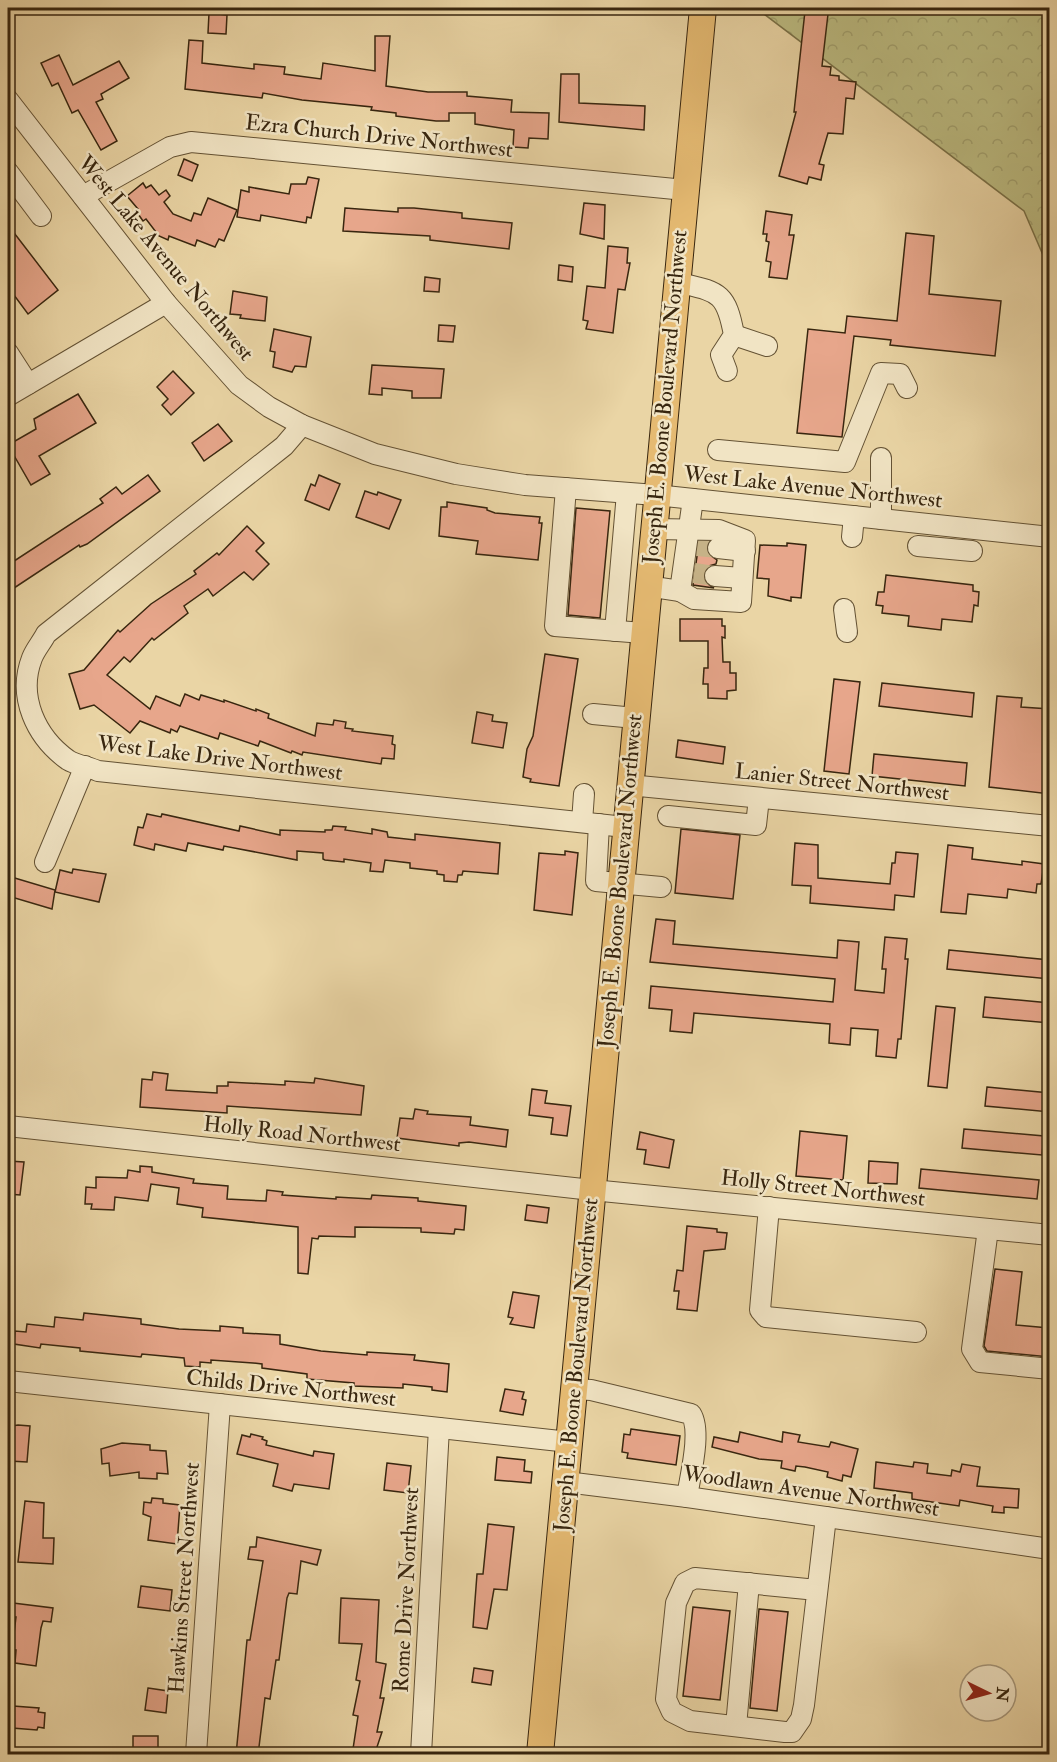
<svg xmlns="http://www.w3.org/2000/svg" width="1057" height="1762" viewBox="0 0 1057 1762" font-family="'IM FELL Double Pica',serif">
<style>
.forest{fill:url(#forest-crowns);stroke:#7a7148;stroke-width:1.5}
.building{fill:#e7a68b;stroke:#38260f;stroke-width:1.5}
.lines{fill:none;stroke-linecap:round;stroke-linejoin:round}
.minor-tunnel{stroke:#c6b287;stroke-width:20;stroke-dasharray:20 10;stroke-linecap:butt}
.minor-casing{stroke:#645234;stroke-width:22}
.major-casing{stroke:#38260f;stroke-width:28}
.minor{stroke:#f1e4c4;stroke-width:20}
.major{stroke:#e5ba72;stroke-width:26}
.labels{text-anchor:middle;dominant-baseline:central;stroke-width:5;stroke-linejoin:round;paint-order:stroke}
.street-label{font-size:22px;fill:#38260f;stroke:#f1e4c4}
</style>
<defs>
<pattern id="forest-crowns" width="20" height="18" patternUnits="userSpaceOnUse" patternTransform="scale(1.5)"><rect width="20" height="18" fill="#bcbc82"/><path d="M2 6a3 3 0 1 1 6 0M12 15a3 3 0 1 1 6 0" fill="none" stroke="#a2a16f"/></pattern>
</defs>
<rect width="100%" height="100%" fill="#ead5a5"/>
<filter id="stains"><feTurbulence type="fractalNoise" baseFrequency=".00333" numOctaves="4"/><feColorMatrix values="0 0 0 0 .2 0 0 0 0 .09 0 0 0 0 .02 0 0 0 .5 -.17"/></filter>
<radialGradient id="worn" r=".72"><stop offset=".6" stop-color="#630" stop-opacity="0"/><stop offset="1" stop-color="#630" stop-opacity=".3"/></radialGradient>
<!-- forest -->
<path class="forest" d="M756 8H1049V269L1024 211Z"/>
<!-- building -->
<g class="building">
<path d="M805 11 828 14 822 66 831 67 830 75 839 76V80L856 82 854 99 846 98 843 134 828 133 819 164 824 165 821 180 809 177 807 184 779 176 796 112H794Z"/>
<path d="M209 13 227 15 226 34 208 33Z"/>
<path d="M375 36H390L386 86 428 92H467V96L512 100 511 112 549 113 548 139 529 138 528 148 513 147 514 130 475 124V113H449V121H436L396 116V113L371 110 372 107 302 100 263 93 262 98 185 89 189 40 203 41 202 63 254 69V64L285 67 284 74 321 79 323 63 375 71Z"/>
<path d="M59 55 73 85 119 61 129 78 101 94 103 99 96 102 117 141 101 150 78 110 72 113 58 83 52 86 41 63Z"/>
<path d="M561 74H579V103L645 106 644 130 559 122Z"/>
<path d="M184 159 198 165 192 181 178 175Z"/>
<path d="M308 177 319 179 311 218 307 217 306 223 261 215 260 221 237 217 241 190 249 192V187L289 194 291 184H306Z"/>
<path d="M143 183 146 188 151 185 159 195 166 190 170 196 164 202 173 214 191 221 194 213 201 215 208 198 237 210 224 241 219 239 215 247 197 240 195 246 169 236 168 240 159 236 146 219 143 221 136 211 138 209 127 196Z"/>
<path d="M584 203 605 205 604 239 580 234Z"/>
<path d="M345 208 398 212V208H414L462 213V218L512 223 509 249 430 240V236L343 231Z"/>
<path d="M766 211 792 215 789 235H794L787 279 769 277 771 262 766 261 769 242 766 241 767 234H763Z"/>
<path d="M8 225 58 290 28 314 8 287Z"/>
<path d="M906 233 934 236 929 294 1001 301 995 356 890 345 891 340 854 336 842 437 797 433 808 329 845 333 847 316 897 321Z"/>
<path d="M608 246 628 248 627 263H630L625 290 618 289 613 333 586 329 588 321 583 320 587 286 605 288Z"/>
<path d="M559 265 573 267 572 282 558 280Z"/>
<path d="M425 277 440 279 439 292 424 291Z"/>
<path d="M233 291 267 297 265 321 240 318 241 315 230 314Z"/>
<path d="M439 325 455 326 453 342 438 341Z"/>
<path d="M274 329 311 337 306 367 295 366 292 372 273 367 275 352 270 351Z"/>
<path d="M372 365 444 369 441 398H412V391L382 388V395L369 394Z"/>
<path d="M173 371 194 393 171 415 162 405 168 399 157 387Z"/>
<path d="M78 394 96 423 39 456 50 474 31 485 8 445 36 429 34 419Z"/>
<path d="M218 424 232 441 204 461 192 443Z"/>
<path d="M148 475 160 491 87 544 80 547 79 545 8 592V565L103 503 100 499 116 487 122 494Z"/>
<path d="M319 475 340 484 329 510 305 500 311 484 315 486Z"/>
<path d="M365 491 377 495 378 492 401 500 389 529 356 517Z"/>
<path d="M447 502 487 508V510L495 513 540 517 539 523H542L538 560 476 554 478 541 439 536 441 507H447Z"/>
<path d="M576 508 610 511 600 618 568 615Z"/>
<path d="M247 526 264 543 256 551 269 564 253 580 244 572 213 596 208 589 184 606 188 613 154 640 152 638 130 662 124 657 107 675 150 709 156 696 180 706 185 694 199 700 201 695 224 702V700L256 711V709L269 714 268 718 315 736 317 723 333 725 334 720 346 722 345 728 353 729 352 731 393 736 392 744 395 745 394 759 382 758 381 764 303 752 302 755 292 751 291 753 260 741 258 746 220 733 218 739 180 726 177 732 171 729 170 733 140 721 130 733 94 705 80 709 69 674 84 670 118 630 120 632 151 604 196 574 194 571 217 553 219 555Z"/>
<path d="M699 542H708L707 553 717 560 716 564 709 566 703 575 705 582 714 588 693 585Z"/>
<path d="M787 543 806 545 801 598 791 597V601L768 596 769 579 757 578 760 545 787 546Z"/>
<path d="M886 575 973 585V591L979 592 978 606 974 605 972 622 942 619 941 630 908 626 909 616 882 613 883 606 876 605 878 592H884Z"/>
<path d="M680 619H722V626H725V638L722 637 723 662H730V673H736V690L727 691V699L708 698V684H703L704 668H708V641H680Z"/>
<path d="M545 654 578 659 559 786 530 782 531 779 523 777 527 749 533 736Z"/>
<path d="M834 679 860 682 849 774 824 771Z"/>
<path d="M882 683 974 693 972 717 879 706Z"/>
<path d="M997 696 1022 698 1021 707 1050 709V794L989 787Z"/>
<path d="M477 712 493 715 492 721 507 723 503 748 472 743Z"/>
<path d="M678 740 725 747 723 764 676 757Z"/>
<path d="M874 754 967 763 965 786 872 776Z"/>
<path d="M147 814 161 817 162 814 239 831 240 826 280 835V830L325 832V830H332L333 826 346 827 345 830 372 834V829L387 832 388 837 415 840V834L500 843 498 874 463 871 462 875H458L457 882 444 881V875L437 874V871L410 868V863L385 860 383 872 370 871 371 863 344 859V862L325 860 323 859V853L297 851V860L224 846 223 850 188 843 186 851 155 844 154 850 134 845 138 827 143 828Z"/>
<path d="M681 829 740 835 733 899 675 893Z"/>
<path d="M795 843 818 845V878L890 884 892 863H895L896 852 918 854 914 897 895 895 894 910 810 903 811 886 792 885Z"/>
<path d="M948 845 973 848 972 859 1022 865V861L1044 864 1041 884H1037L1036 893 1008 889 1007 898 968 894 966 914 941 912Z"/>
<path d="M565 851 578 853 572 915 534 910 539 853 565 855Z"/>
<path d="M73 869 106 874 99 902 55 892 60 870 72 873Z"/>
<path d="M8 876 55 890 52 909 8 896Z"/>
<path d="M656 919 675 921 673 944 837 958 838 940 859 942 855 990 884 993 886 969H882L885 937 907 939 905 959H908L901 1039H898L896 1058 876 1056 878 1030 851 1028 850 1045 829 1043 830 1024 694 1013 692 1033 670 1031 672 1010 649 1008 651 986 833 1002 835 979 650 962Z"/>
<path d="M949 950 1050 960V979L947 969Z"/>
<path d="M985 997 1050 1003V1023L983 1017Z"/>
<path d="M936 1006 955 1008 947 1088 928 1086Z"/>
<path d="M153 1072 168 1074 166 1090 217 1093V1086H228V1082L285 1085V1081L314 1083 315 1078 364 1086 361 1115 227 1106V1113L140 1107 142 1079 152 1080Z"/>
<path d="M987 1087 1050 1093V1112L985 1106Z"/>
<path d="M532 1089 547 1091 545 1103 571 1106 567 1136 551 1134 553 1118 529 1115Z"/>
<path d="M415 1109 428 1111 427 1114 471 1117 470 1125 508 1130 506 1147 469 1142 459 1143V1146L397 1138 400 1118 413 1119Z"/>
<path d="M964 1129 1044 1136 1042 1155 962 1148Z"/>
<path d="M800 1131 847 1136 843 1180 796 1176Z"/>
<path d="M640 1132 674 1140 669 1168 644 1164 646 1150 637 1149Z"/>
<path d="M8 1161 24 1162 20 1195 8 1194Z"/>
<path d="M869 1161 898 1163 897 1184 868 1183Z"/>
<path d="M140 1166 152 1167V1172L194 1179 193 1183 228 1186 227 1199 266 1201 267 1190 283 1192 282 1195 336 1199V1197L371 1199 372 1195 418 1198V1201L466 1206 464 1230 455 1229 454 1234 421 1232V1228L355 1227V1237L319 1236 318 1239 312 1238 308 1274 298 1273V1227L202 1217 203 1208 177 1204 179 1188 151 1184 148 1201 115 1197 114 1210 91 1209 92 1204H85L86 1187 96 1188V1177L127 1178 128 1170 140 1172Z"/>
<path d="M921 1169 1039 1180 1037 1199 919 1188Z"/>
<path d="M527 1205 549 1208 547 1223 525 1220Z"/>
<path d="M687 1226 717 1229V1232L727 1233 725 1249 704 1251 697 1311 677 1309 679 1291H674L677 1270 683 1271Z"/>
<path d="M995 1269 1022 1272 1016 1325 1049 1328 1050 1357 987 1351 984 1346Z"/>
<path d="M513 1292 539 1296 534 1328 510 1324 513 1318 508 1317Z"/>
<path d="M84 1313 141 1319V1324L179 1329 220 1331V1326L243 1328V1333L280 1335V1344L321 1351 367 1355V1352L415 1355 414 1360 449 1364 447 1392 432 1390V1387L403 1384V1388L354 1386V1383L307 1379V1374L262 1368V1364L253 1363 211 1360V1363L200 1362V1367L185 1366 184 1358 142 1354 141 1357 80 1351V1348L41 1344 40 1348 14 1344 15 1331 26 1332 27 1324 54 1327 55 1317 83 1320Z"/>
<path d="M505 1389 524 1392 522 1399 526 1400 523 1415 500 1411Z"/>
<path d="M18 1425 30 1426 27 1462 9 1461 12 1426Z"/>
<path d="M631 1429 680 1436 676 1465 627 1458 628 1453 622 1452 624 1434 630 1435Z"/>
<path d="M740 1432 782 1442 783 1432 800 1435 798 1442 829 1447 831 1442 858 1449 851 1477 843 1475 842 1481 827 1477 828 1472 805 1467 796 1466 795 1471 781 1468 782 1461 759 1459 712 1447 714 1437 738 1442Z"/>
<path d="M251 1434 263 1437 262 1439 267 1441 266 1445 313 1456 314 1451 334 1454 329 1489 294 1484 292 1491 273 1486 278 1464 237 1454 242 1435 250 1437Z"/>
<path d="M122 1443 150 1445V1450L166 1451 168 1474 157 1473V1479L139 1478V1472L110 1476 109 1463 102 1464 101 1449Z"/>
<path d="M497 1457 525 1460 524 1471 532 1472 531 1483 495 1480Z"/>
<path d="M876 1462 913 1467 914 1462 928 1464 927 1473 951 1476 952 1470 960 1472 962 1464 980 1467 977 1486 1019 1489 1018 1508 1004 1507V1513L992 1512 993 1506 960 1500 959 1506 912 1499V1493L874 1488Z"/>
<path d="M387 1463 411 1466 408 1493 384 1490Z"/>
<path d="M152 1498 163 1499V1503L180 1505 177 1544 148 1540 151 1517 143 1514 144 1502 151 1503Z"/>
<path d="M25 1501 44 1503 43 1538H54L53 1564 18 1562Z"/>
<path d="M488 1524 514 1527 507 1590 494 1589 487 1629 473 1627 477 1574H483Z"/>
<path d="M257 1537 321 1550 317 1565 301 1561 297 1594 289 1593 287 1598 279 1660H276L270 1699 265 1698 258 1755H236L247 1640H250L263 1561 248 1559 250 1547H256Z"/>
<path d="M141 1586 172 1590 170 1611 138 1607Z"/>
<path d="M341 1598 379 1600 376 1662 386 1664 380 1698H384L377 1732H382L375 1753 353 1749 358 1716 353 1715 360 1681 356 1680 362 1644 339 1643Z"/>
<path d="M13 1603 53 1608 51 1622 43 1621 41 1628 36 1666 15 1663 16 1650H12L16 1617H12Z"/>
<path d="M693 1607 730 1611 720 1700 683 1696Z"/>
<path d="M759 1609 788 1612 777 1711 750 1708Z"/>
<path d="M474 1668 493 1671 491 1685 472 1682Z"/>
<path d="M148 1688 168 1691 166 1713 145 1710Z"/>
<path d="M13 1706 39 1708 38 1712 45 1713 44 1728 38 1727 37 1730 12 1728Z"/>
<rect x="133" y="1736" width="25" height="19"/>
</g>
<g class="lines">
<!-- minor-tunnel -->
<g class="minor-tunnel">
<path d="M697 546 718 548"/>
<path d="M694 573 715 576"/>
</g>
<defs>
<g id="minor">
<path d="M8 100 166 303 239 385 269 407 302 425 375 454 456 474 525 485 656 495 1050 537"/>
<path d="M8 172 41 216"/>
<path d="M83 196 170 147 191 142 685 190"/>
<path d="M676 282C717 292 726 290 734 335L721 355 727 371"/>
<path d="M734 335 767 346"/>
<path d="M8 353 28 384"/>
<path d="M8 396 166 303"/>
<path d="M302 425 284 446 46 634C42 642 35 650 32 658 17 697 36 737 68 760 76 765 89 767 98 771L625 827"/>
<path d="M718 450 845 462 881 373 900 374 907 388"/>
<path d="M566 488 555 626 643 633"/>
<path d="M881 519V458"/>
<path d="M653 529 719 530 745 540 741 602 694 599 680 591"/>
<path d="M852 537 854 516"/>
<path d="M918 546 972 551"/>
<path d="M718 548 745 551"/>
<path d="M715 576 742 578"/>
<path d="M647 586 680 591 693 499"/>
<path d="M844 609 847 632"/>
<path d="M615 631 627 493"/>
<path d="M593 714 635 718"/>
<path d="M629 785 1050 826"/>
<path d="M668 816 756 825 759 798"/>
<path d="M582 822 584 794"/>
<path d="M599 824 596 881 661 887"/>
<path d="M45 862 85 766"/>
<path d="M8 1126 592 1190 1050 1235"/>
<path d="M769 1207 760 1310 766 1317 916 1332"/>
<path d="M988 1229 972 1349 980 1362 1050 1369"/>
<path d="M8 1381 569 1442"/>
<path d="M574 1389 591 1390 691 1414C702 1431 690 1476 687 1497"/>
<path d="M566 1482 687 1497 1050 1549"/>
<path d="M817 1590 695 1578 685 1583 676 1603 666 1699 672 1712 690 1721 785 1732H792L801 1719 804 1705 826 1517"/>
<path d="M736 1726 749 1583"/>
<path d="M196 1754 220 1404"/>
<path d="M421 1754 439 1428"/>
</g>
<path id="major" d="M540 1754 703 8"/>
</defs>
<!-- minor casing -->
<use href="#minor" class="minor-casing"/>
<!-- major casing -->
<use href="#major" class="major-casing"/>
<!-- minor -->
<use href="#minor" class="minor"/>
<!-- major -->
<use href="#major" class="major"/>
</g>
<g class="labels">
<!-- street labels -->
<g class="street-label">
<text transform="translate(379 136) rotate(6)">Ezra Church Drive Northwest</text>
<text transform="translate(166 258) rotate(50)">West Lake Avenue Northwest</text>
<text transform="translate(665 397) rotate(-85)">Joseph E. Boone Boulevard Northwest</text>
<text transform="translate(813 487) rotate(6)">West Lake Avenue Northwest</text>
<text transform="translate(220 758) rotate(7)">West Lake Drive Northwest</text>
<text transform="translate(842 782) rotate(6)">Lanier Street Northwest</text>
<text transform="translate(620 881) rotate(-85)">Joseph E. Boone Boulevard Northwest</text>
<text transform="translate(302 1134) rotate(6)">Holly Road Northwest</text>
<text transform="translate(823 1188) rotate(6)">Holly Street Northwest</text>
<text transform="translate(576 1365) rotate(-85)">Joseph E. Boone Boulevard Northwest</text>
<text transform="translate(291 1388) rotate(6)">Childs Drive Northwest</text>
<text transform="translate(811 1491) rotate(8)">Woodlawn Avenue Northwest</text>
<text transform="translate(184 1578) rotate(-86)">Hawkins Street Northwest</text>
<text transform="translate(406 1590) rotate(-87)">Rome Drive Northwest</text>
</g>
</g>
<!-- margin -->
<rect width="1057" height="1762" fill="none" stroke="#ead5a5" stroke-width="30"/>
<rect x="9" y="9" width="1039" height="1744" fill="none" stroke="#38260f" stroke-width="3"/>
<rect x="15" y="15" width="1027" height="1732" fill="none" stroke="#38260f" stroke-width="1.5"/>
<!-- north arrow -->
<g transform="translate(988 1693) rotate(95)"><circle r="28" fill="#f1e4c4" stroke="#a7987c" stroke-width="1.5"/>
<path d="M0-4.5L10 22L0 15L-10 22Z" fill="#8f2418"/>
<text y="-9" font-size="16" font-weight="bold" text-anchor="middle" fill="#38260f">N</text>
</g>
<rect width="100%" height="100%" filter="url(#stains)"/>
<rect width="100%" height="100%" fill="url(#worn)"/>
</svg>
